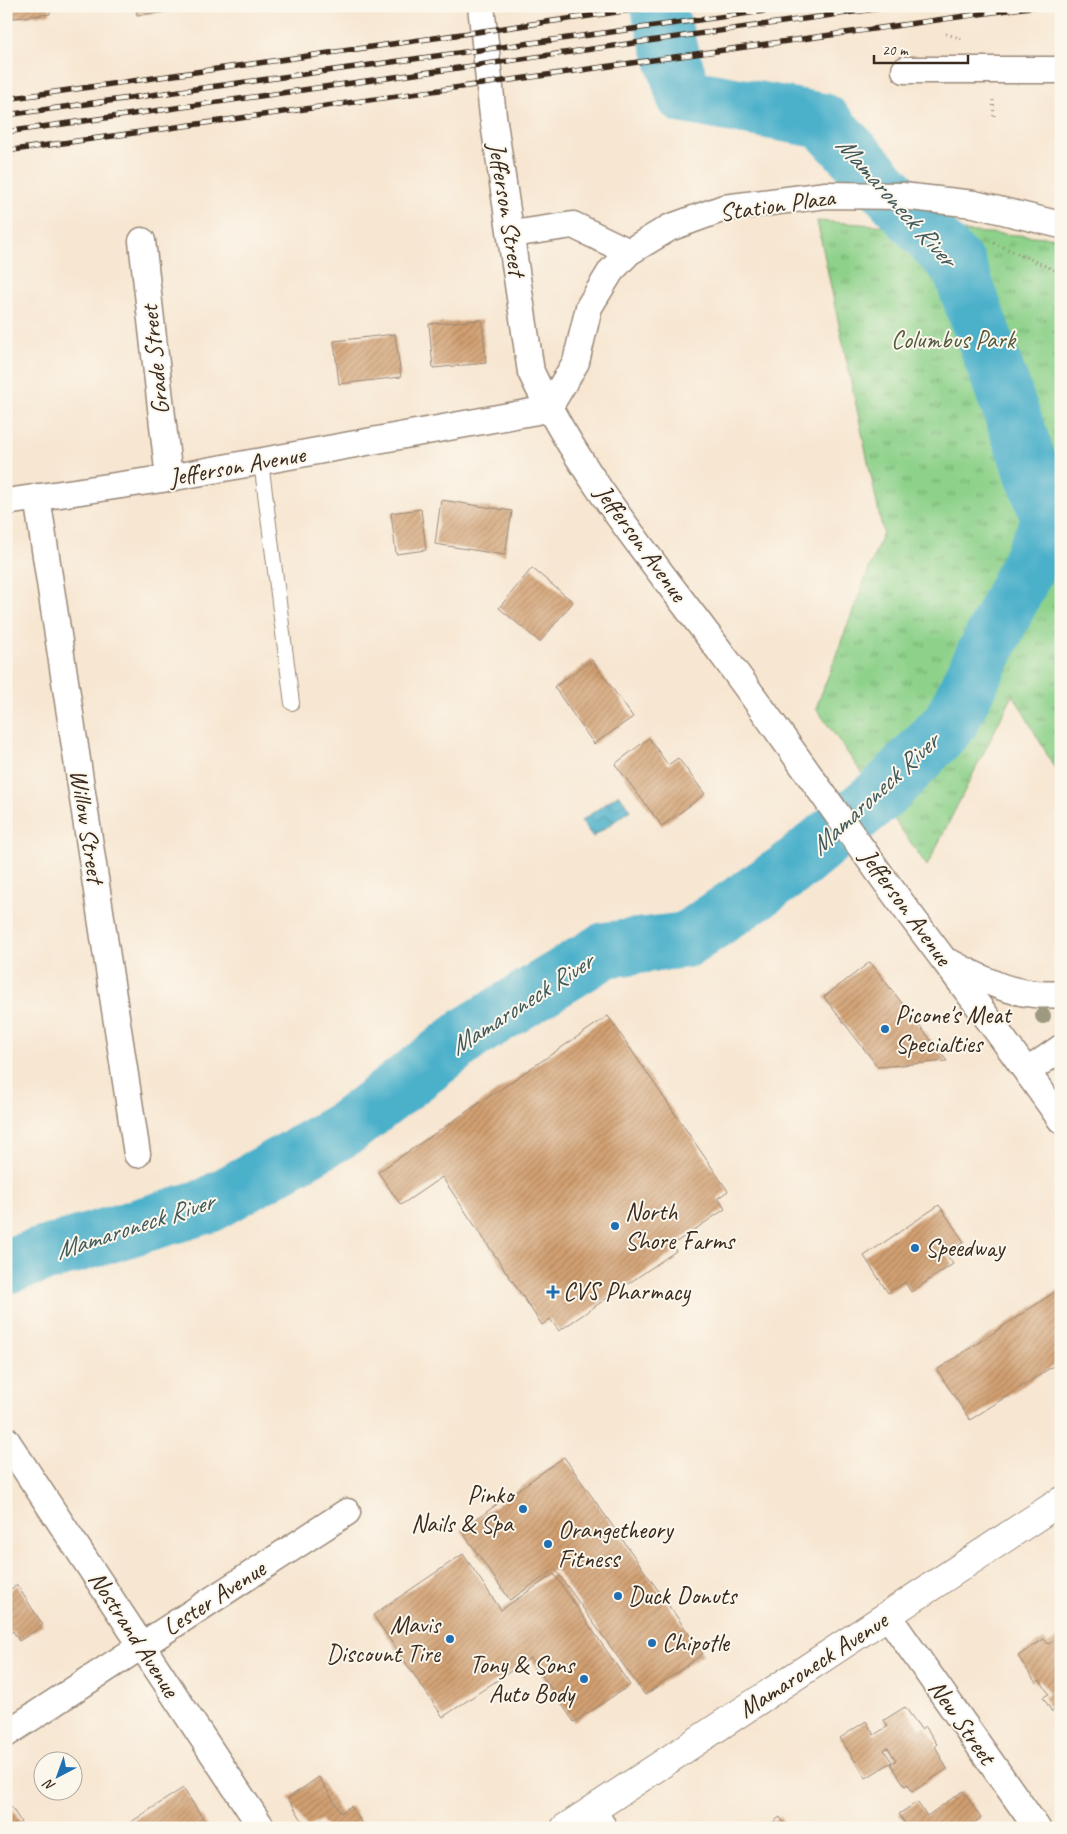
<svg xmlns="http://www.w3.org/2000/svg" width="1067" height="1834" viewBox="0 0 1067 1834" font-family="Caveat,sans-serif">
<style>
.grass{fill:url(#grass-tufts);stroke:#647e54}
.water{fill:url(#water-waves);stroke:#436d74}
.lines{fill:none;stroke-linecap:round;stroke-linejoin:round}
.river{stroke:#4bb0ca;stroke-width:56}
.building{fill:url(#building-hatch)}
.lane-casing{stroke:#998878;stroke-width:16}
.street-casing{stroke:#998878;stroke-width:29}
.primary-casing{stroke:#998878;stroke-width:30}
.path{stroke:#998878;stroke-width:3;stroke-dasharray:1 4;stroke-linecap:butt}
.lane{stroke:#fff;stroke-width:14}
.street{stroke:#fff;stroke-width:26}
.primary{stroke:#fff;stroke-width:28}
.rail-casing{stroke:#3b2a1e;stroke-width:5.5}
.rail{stroke:#fbf7ec;stroke-width:4;stroke-dasharray:11;stroke-linecap:butt}
.tree{fill:#9d9a80}
.poi-dot{fill:#1f6fb2;stroke:#fbf7ec;stroke-width:2}
.labels{text-anchor:middle;dominant-baseline:central;stroke-width:4;stroke-linejoin:round;paint-order:stroke}
.street-label{font-size:25px;fill:#3b2a1e;stroke:#fbf7ec}
.park-label{font-size:25px;fill:#545c3e;stroke:#fbf7ec}
.poi-label{font-size:25px;fill:#3b2a1e;stroke:#fbf7ec;text-anchor:start}
.water-label{font-size:26px;font-style:italic;fill:#41595a;stroke:#fbf7ec}
</style>
<defs>
<pattern id="grass-tufts" width="24" height="20" patternUnits="userSpaceOnUse" patternTransform="scale(1.25)"><rect width="24" height="20" fill="#8dd18a"/><path d="M3 7l-1-3M5 7V3M7 7l1-3M15 17l-1-3M17 17v-4M19 17l1-3" fill="none" stroke="#74aa70"/></pattern>
<pattern id="water-waves" width="16" height="10" patternUnits="userSpaceOnUse" patternTransform="scale(1.25)"><rect width="16" height="10" fill="#4bb0ca"/><path d="M0 5q4-4 8 0t8 0" fill="none" stroke="#408fa3"/></pattern>
<pattern id="building-hatch" width="6" height="6" patternUnits="userSpaceOnUse" patternTransform="scale(1.25)"><rect width="6" height="6" fill="#d2a072"/><path d="M-1 1l2-2M0 6l6-6M5 7l2-2" fill="none" stroke="#ac835d"/></pattern>
</defs>
<rect width="100%" height="100%" fill="#fbf7ec"/>
<filter id="ink" filterUnits="userSpaceOnUse"><feTurbulence type="fractalNoise" baseFrequency=".02" numOctaves="2"/><feDisplacementMap in="SourceGraphic" scale="10" xChannelSelector="R" yChannelSelector="G"/><feConvolveMatrix kernelMatrix="1 2 1 2 8 2 1 2 1" color-interpolation-filters="sRGB"/></filter>
<filter id="wash" filterUnits="userSpaceOnUse"><feTurbulence type="fractalNoise" baseFrequency=".0096" numOctaves="4" result="noise"/><feDisplacementMap in="SourceGraphic" scale="20" xChannelSelector="R" yChannelSelector="G"/><feGaussianBlur stdDeviation="1.12" result="paint"/><feColorMatrix in="noise" values="0 0 0 0 0 0 0 0 0 0 0 0 0 0 0 0 0 1.4 0 .05"/><feComposite in="paint" operator="in"/></filter>
<g filter="url(#wash)">
<rect width="100%" height="100%" fill="#f7e6d1"/>
<!-- grass -->
<path class="grass" d="M817 221 1061 238V779L1013 694 927 866 816 708 883 532Z"/>
<!-- water -->
<path class="water" d="M619 794 630 810 593 837 581 821Z"/>
<g class="lines">
<!-- river -->
<path class="river" d="M6 1266 209 1205 346 1128 471 1032 605 950 686 940 789 870 886 790 950 723 1050 521 959 267 823 121 684 96 658 6"/>
</g>
<g id="blocks">
<!-- building -->
<g class="building">
<path d="M6 6H50V14L6 19Z"/>
<path d="M136 6H207V8L137 15Z"/>
<path d="M482 320 486 363 433 368 429 324Z"/>
<path d="M395 334 401 377 339 384 334 341Z"/>
<path d="M441 500 512 511 505 555 435 544Z"/>
<path d="M421 509 426 550 396 554 391 513Z"/>
<path d="M532 568 573 602 540 642 499 608Z"/>
<path d="M592 660 633 717 594 744 554 687Z"/>
<path d="M649 738 668 765 678 758 705 794 662 826 615 764Z"/>
<path d="M870 962 947 1061 878 1067 824 997Z"/>
<path d="M608 1016 728 1191 718 1198 725 1209 672 1245 676 1251 559 1331 550 1319 542 1325 442 1177 401 1205 378 1172Z"/>
<path d="M939 1205 964 1242 946 1254 953 1264 911 1292 905 1282 888 1293 864 1256Z"/>
<path d="M1061 1288V1361L970 1420 937 1370Z"/>
<path d="M564 1457 703 1654 645 1695 555 1569 510 1600 461 1530Z"/>
<path d="M463 1554 501 1610 554 1574 630 1685 574 1722 530 1658 443 1717 373 1615Z"/>
<path d="M17 1585 43 1625 19 1641 13 1631 10 1633 6 1628V1592Z"/>
<path d="M1061 1636V1713L1057 1708 1052 1712 1043 1697 1049 1694 1040 1680 1036 1683 1018 1656 1044 1639 1048 1644Z"/>
<path d="M905 1707 921 1729 925 1726 937 1744 935 1746 947 1769 912 1792 908 1784 905 1786 891 1764 896 1760 888 1748 884 1750 892 1762 866 1778 840 1738 866 1721 874 1735 888 1726 884 1720Z"/>
<path d="M319 1777 341 1813 351 1806 365 1828H326L321 1820 307 1828 288 1798Z"/>
<path d="M183 1788 209 1828H122Z"/>
<path d="M963 1791 981 1818 967 1828H908L899 1814 917 1802 927 1816Z"/>
<path d="M8 1802 21 1822 17 1825 19 1828H6V1803Z"/>
<path d="M780 1817 787 1828H765Z"/>
</g>
</g>
</g>
<g filter="url(#ink)">
<use href="#blocks" fill-opacity="0" stroke="#998878" stroke-width="1"/>
<g class="lines">
<defs>
<path id="lane" d="M261 462 292 703"/>
<g id="street">
<path d="M481 6 493 116 531 372C580 476 657 566 725 658 779 731 830 805 883 878 942 959 1004 1037 1061 1120"/>
<path d="M905 70H1061"/>
<path d="M512 234 573 225 629 252"/>
<path d="M142 241 169 478"/>
<path d="M548 409 576 362 589 307 611 271 629 252 669 228 724 208 826 195 902 196 974 204 1061 225"/>
<path d="M37 497 137 1154"/>
<path d="M6 502 169 478 548 409"/>
<path d="M951 963C989 983 1017 998 1061 994"/>
<path d="M1028 1071 1061 1048"/>
<path d="M6 1440 262 1828"/>
<path d="M888 1616 1037 1828"/>
<path d="M6 1734 347 1512"/>
<path d="M592 1810 604 1828"/>
</g>
<path id="primary" d="M565 1828 1061 1501"/>
</defs>
<!-- lane casing -->
<use href="#lane" class="lane-casing"/>
<!-- street casing -->
<use href="#street" class="street-casing"/>
<!-- primary casing -->
<use href="#primary" class="primary-casing"/>
<!-- path -->
<g class="path">
<path d="M1059 18 1061 24"/>
<path d="M946 34 963 39"/>
<path d="M993 100 994 118"/>
<path d="M994 243 1061 273"/>
</g>
<!-- lane -->
<use href="#lane" class="lane"/>
<!-- street -->
<use href="#street" class="street"/>
<!-- primary -->
<use href="#primary" class="primary"/>
<defs>
<g id="rail">
<path d="M6 99 659 6"/>
<path d="M6 115 800 6"/>
<path d="M6 132 896 6"/>
<path d="M6 151 1037 6"/>
</g>
</defs>
<!-- rail casing -->
<use href="#rail" class="rail-casing"/>
<!-- rail -->
<use href="#rail" class="rail"/>
</g>
<!-- trees -->
<circle class="tree" cx="1043" cy="1016" r="8"/>
</g>
<!-- markers -->
<g class="poi-dot">
<circle cx="885" cy="1029" r="5"/>
<circle cx="615" cy="1226" r="5"/>
<circle cx="915" cy="1248" r="5"/>
<path d="M550.5 1284.5h5v5h5v5h-5v5h-5v-5h-5v-5h5z"/>
<circle cx="523" cy="1509" r="5"/>
<circle cx="548" cy="1544" r="5"/>
<circle cx="618" cy="1596" r="5"/>
<circle cx="450" cy="1639" r="5"/>
<circle cx="652" cy="1643" r="5"/>
<circle cx="584" cy="1679" r="5"/>
</g>
<g class="labels">
<!-- street labels -->
<g class="street-label">
<text transform="translate(777 205) rotate(-8)">Station Plaza</text>
<text transform="translate(507 209) rotate(81)">Jefferson Street</text>
<text transform="translate(155 360) rotate(-96)">Grade Street</text>
<text transform="translate(237 466) rotate(-10)">Jefferson Avenue</text>
<text transform="translate(641 543) rotate(54)">Jefferson Avenue</text>
<text transform="translate(87 826) rotate(81)">Willow Street</text>
<text transform="translate(906 907) rotate(54)">Jefferson Avenue</text>
<text transform="translate(214 1598) rotate(-33)">Lester Avenue</text>
<text transform="translate(134 1634) rotate(57)">Nostrand Avenue</text>
<text transform="translate(813 1665) rotate(-33)">Mamaroneck Avenue</text>
<text transform="translate(962 1722) rotate(55)">New Street</text>
</g>
<!-- park labels -->
<g class="park-label">
<text x="953" y="340">Columbus Park</text>
</g>
<!-- poi labels -->
<g class="poi-label">
<text x="895" y="1015">Picone's Meat<tspan x="895" dy="29">Specialties</tspan></text>
<text x="625" y="1212">North<tspan x="625" dy="29">Shore Farms</tspan></text>
<text x="925" y="1248">Speedway</text>
<text x="563" y="1292">CVS Pharmacy</text>
<text x="513" y="1495" text-anchor="end">Pinko<tspan x="513" dy="29">Nails &amp; Spa</tspan></text>
<text x="558" y="1530">Orangetheory<tspan x="558" dy="29">Fitness</tspan></text>
<text x="628" y="1596">Duck Donuts</text>
<text x="440" y="1625" text-anchor="end">Mavis<tspan x="440" dy="29">Discount Tire</tspan></text>
<text x="662" y="1643">Chipotle</text>
<text x="574" y="1665" text-anchor="end">Tony &amp; Sons<tspan x="574" dy="29">Auto Body</tspan></text>
</g>
<!-- water labels -->
<g class="water-label">
<text transform="translate(896 201) rotate(48)">Mamaroneck River</text>
<text transform="translate(874 794) rotate(-43)">Mamaroneck River</text>
<text transform="translate(521 1004) rotate(-33)">Mamaroneck River</text>
<text transform="translate(134 1226) rotate(-18)">Mamaroneck River</text>
</g>
</g>
<!-- margin -->
<rect width="1067" height="1834" fill="none" stroke="#fbf7ec" stroke-width="25"/>
<!-- north arrow -->
<g transform="translate(58 1776) rotate(221)"><circle r="24" fill="#fbf7ec" stroke="#aea59a"/>
<path d="M0-4L9 19L0 12L-9 19Z" fill="#1f6fb2"/>
<text y="-8" font-size="14" font-weight="bold" text-anchor="middle" fill="#3b2a1e">N</text>
</g>
<!-- scale -->
<path d="M874 55v8h94v-8" fill="none" stroke="#3b2a1e" stroke-width="2.5"/>
<text x="882" y="55" font-size="15" fill="#3b2a1e" stroke="#fbf7ec" stroke-width="4" paint-order="stroke">20 m</text>
</svg>
